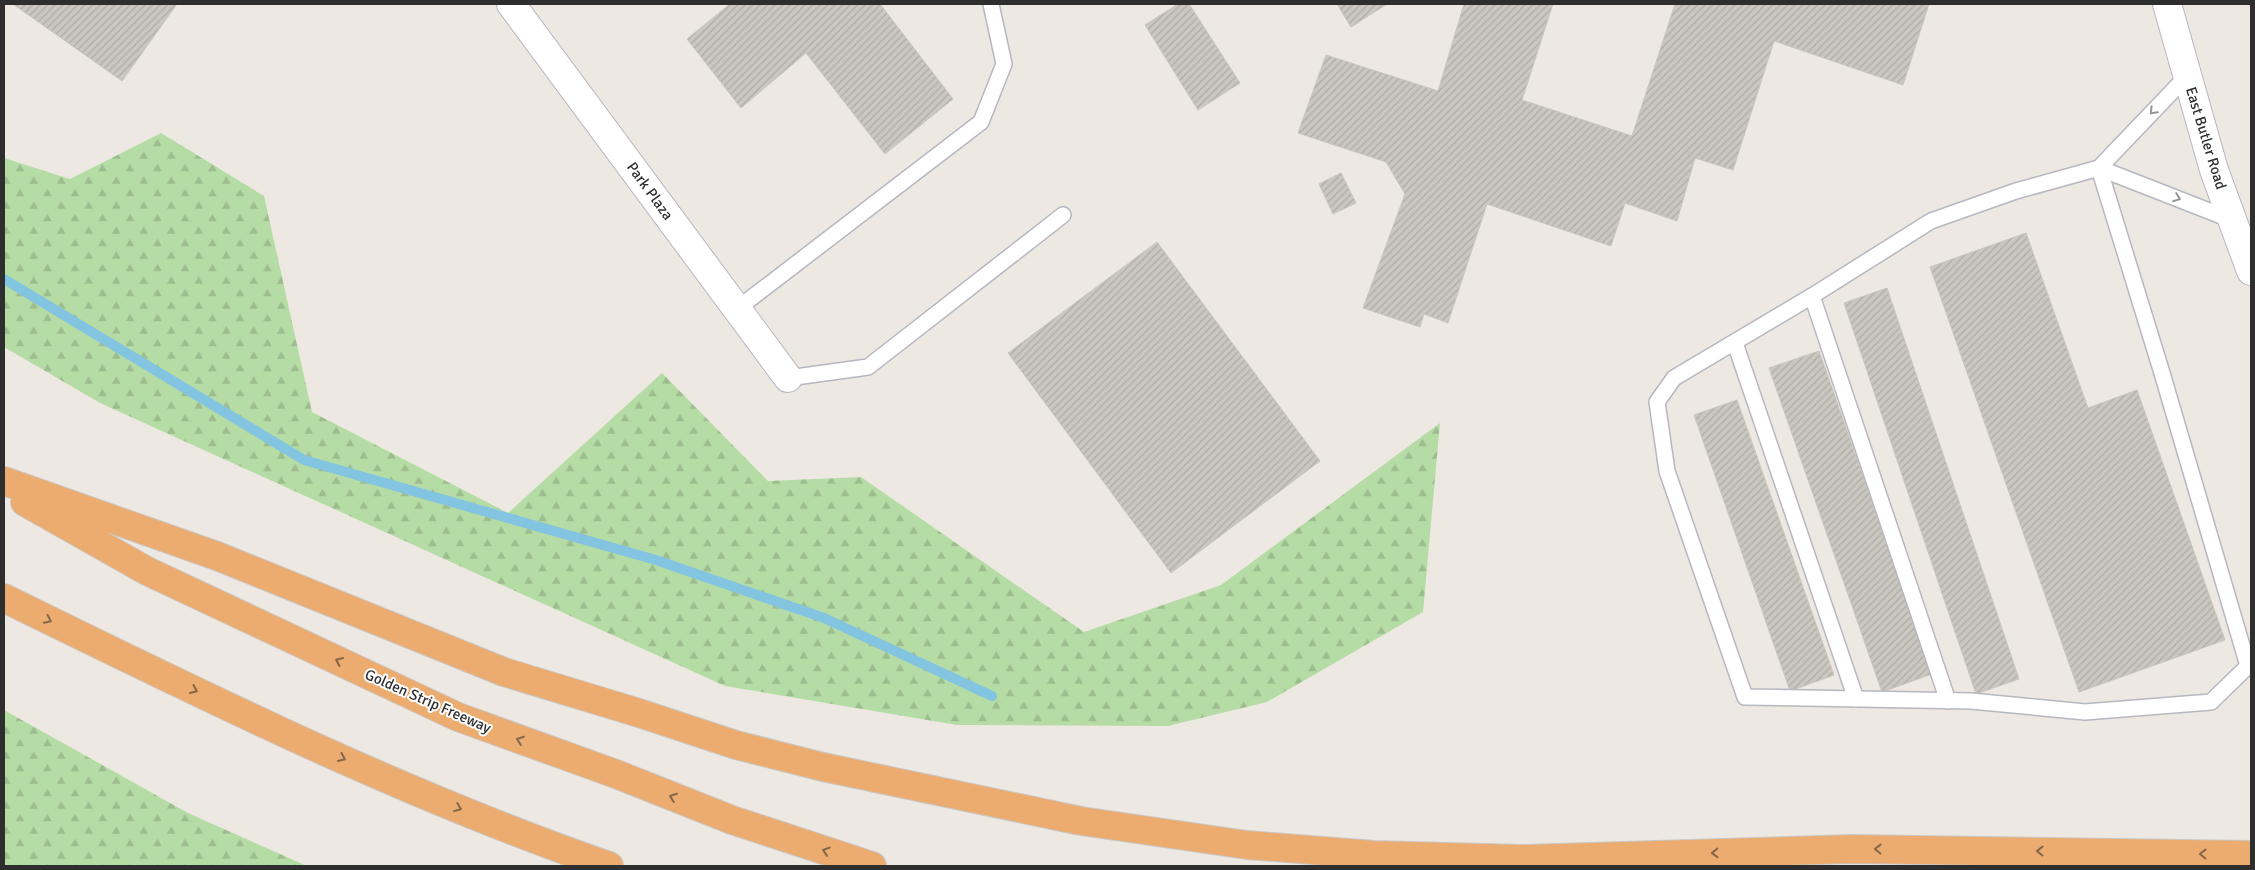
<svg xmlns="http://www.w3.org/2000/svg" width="2255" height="870" viewBox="0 0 2255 870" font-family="Signika,sans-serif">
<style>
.forest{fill:url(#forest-firs)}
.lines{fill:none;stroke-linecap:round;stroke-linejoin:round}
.stream{stroke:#83c4e1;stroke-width:10}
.building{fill:url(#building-hatch);stroke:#c9c5bc}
.lane-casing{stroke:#b6b7c0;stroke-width:18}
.street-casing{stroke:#b6b7c0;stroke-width:30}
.secondary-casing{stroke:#b6b7c0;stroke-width:30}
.highway-casing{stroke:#c9c9c9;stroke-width:30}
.lane{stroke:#fff;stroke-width:15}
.street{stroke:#fff;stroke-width:28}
.secondary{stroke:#fff;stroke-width:28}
.highway{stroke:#ecab6f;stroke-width:28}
.oneway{stroke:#969696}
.oneway2{stroke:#84664b}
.labels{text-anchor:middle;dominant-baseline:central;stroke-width:4;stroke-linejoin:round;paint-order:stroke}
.street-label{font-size:15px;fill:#2e2e2e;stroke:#fff}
</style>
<defs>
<pattern id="forest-firs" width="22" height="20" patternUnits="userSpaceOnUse" patternTransform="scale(1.25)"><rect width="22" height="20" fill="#b6dca6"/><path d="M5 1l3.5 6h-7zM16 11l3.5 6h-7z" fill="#9dbd8f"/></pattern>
<pattern id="building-hatch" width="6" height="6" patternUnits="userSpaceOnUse" patternTransform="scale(1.25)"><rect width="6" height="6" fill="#cac7c0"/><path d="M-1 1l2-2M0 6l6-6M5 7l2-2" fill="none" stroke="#aeaba5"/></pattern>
</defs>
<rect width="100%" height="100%" fill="#ede9e2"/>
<!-- forest -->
<g class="forest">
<path d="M161 133 264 196 312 412 508 513 662 373 768 481 861 477 1084 632 1221 585 1440 423 1423 612 1267 702 1168 726 957 725 725 686 100 403 4 347V158L70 179Z"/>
<path d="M4 710 188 813 307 866H4Z"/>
</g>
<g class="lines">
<!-- stream -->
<path class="stream" d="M4 279 304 460 656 560 824 618 992 696"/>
</g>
<!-- building -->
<g class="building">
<path d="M13 4H177L122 81Z"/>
<path d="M730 4H880L953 99 885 154 806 53 741 108 687 39Z"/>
<path d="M1178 4H1189L1240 83 1198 110 1145 25Z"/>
<path d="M1337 4H1387L1351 27Z"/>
<path d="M1464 4H1553L1522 100 1632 136 1675 4H1929L1903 85 1774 41 1733 170 1695 158 1677 221 1625 203 1611 246 1487 204 1448 323 1424 314 1420 327 1363 308 1405 194 1386 162 1298 133 1326 55 1438 91Z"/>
<path d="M1341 173 1356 203 1333 214 1319 184Z"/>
<path d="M2026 233 2088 408 2137 390 2225 640 2079 692 1930 267Z"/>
<path d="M1157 242 1320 461 1171 573 1008 353Z"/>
<path d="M1887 288 2019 679 1976 694 1844 303Z"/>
<path d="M1819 351 1932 674 1882 692 1769 368Z"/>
<path d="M1737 400 1834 675 1790 691 1694 415Z"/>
</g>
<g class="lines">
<defs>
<g id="lane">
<path d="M2187 76 2099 168 2232 220"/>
<path d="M2099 168 2162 373 2248 666 2211 702 2085 712 1971 701 1745 697 1667 471 1657 402 1674 378 1812 296 1931 221 2016 191Z"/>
<path d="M1812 296 1948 701"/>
<path d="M737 309 981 122 1004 64 991 4"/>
<path d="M1735 343 1856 699"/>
<path d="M788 378 868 367 1063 215"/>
</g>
<path id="street" d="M511 4 788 378"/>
<path id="secondary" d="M2167 4 2214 170 2251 271"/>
<g id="highway">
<path d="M4 481 217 556 504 672 639 713 736 745 823 767 1081 821 1247 845 1374 855 1522 859 1852 849 2251 855"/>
<path d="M25 502 147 571 458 717 616 774 732 820 872 866"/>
<path d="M4 598C202 695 401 794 609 866"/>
</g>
</defs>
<!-- lane casing -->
<use href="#lane" class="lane-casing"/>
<!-- street casing -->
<use href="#street" class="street-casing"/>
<!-- secondary casing -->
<use href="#secondary" class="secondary-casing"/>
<!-- highway casing -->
<use href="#highway" class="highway-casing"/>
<!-- lane -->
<use href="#lane" class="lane"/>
<!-- street -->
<use href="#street" class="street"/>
<!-- secondary -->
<use href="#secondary" class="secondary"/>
<!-- highway -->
<use href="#highway" class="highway"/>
</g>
<!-- one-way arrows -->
<defs><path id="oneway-chevron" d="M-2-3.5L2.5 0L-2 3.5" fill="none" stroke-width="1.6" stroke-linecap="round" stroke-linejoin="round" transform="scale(1.25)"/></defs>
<g class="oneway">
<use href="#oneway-chevron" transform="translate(2153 111) rotate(134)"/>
<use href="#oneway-chevron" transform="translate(2177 198) rotate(21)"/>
</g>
<g class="oneway2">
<use href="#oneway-chevron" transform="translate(48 620) rotate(26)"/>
<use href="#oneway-chevron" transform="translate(339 661) rotate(-155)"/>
<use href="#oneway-chevron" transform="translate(194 690) rotate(24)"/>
<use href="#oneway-chevron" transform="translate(520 740) rotate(-160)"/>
<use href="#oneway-chevron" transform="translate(342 758) rotate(24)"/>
<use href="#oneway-chevron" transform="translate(673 797) rotate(-159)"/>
<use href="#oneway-chevron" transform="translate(458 808) rotate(22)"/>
<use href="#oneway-chevron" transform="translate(1878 849) rotate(-179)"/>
<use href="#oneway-chevron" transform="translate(826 851) rotate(-162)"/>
<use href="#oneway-chevron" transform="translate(2040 851) rotate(-179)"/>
<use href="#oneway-chevron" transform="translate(1715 853) rotate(178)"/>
<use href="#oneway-chevron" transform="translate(2203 854) rotate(-179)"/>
</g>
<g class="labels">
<!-- street labels -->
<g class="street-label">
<text transform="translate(2206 138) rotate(73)">East Butler Road</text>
<text transform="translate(650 191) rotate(54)">Park Plaza</text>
<text transform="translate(428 701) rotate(24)">Golden Strip Freeway</text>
</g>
</g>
<!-- border -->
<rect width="2255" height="870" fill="none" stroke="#2e2e2e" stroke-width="10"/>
</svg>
